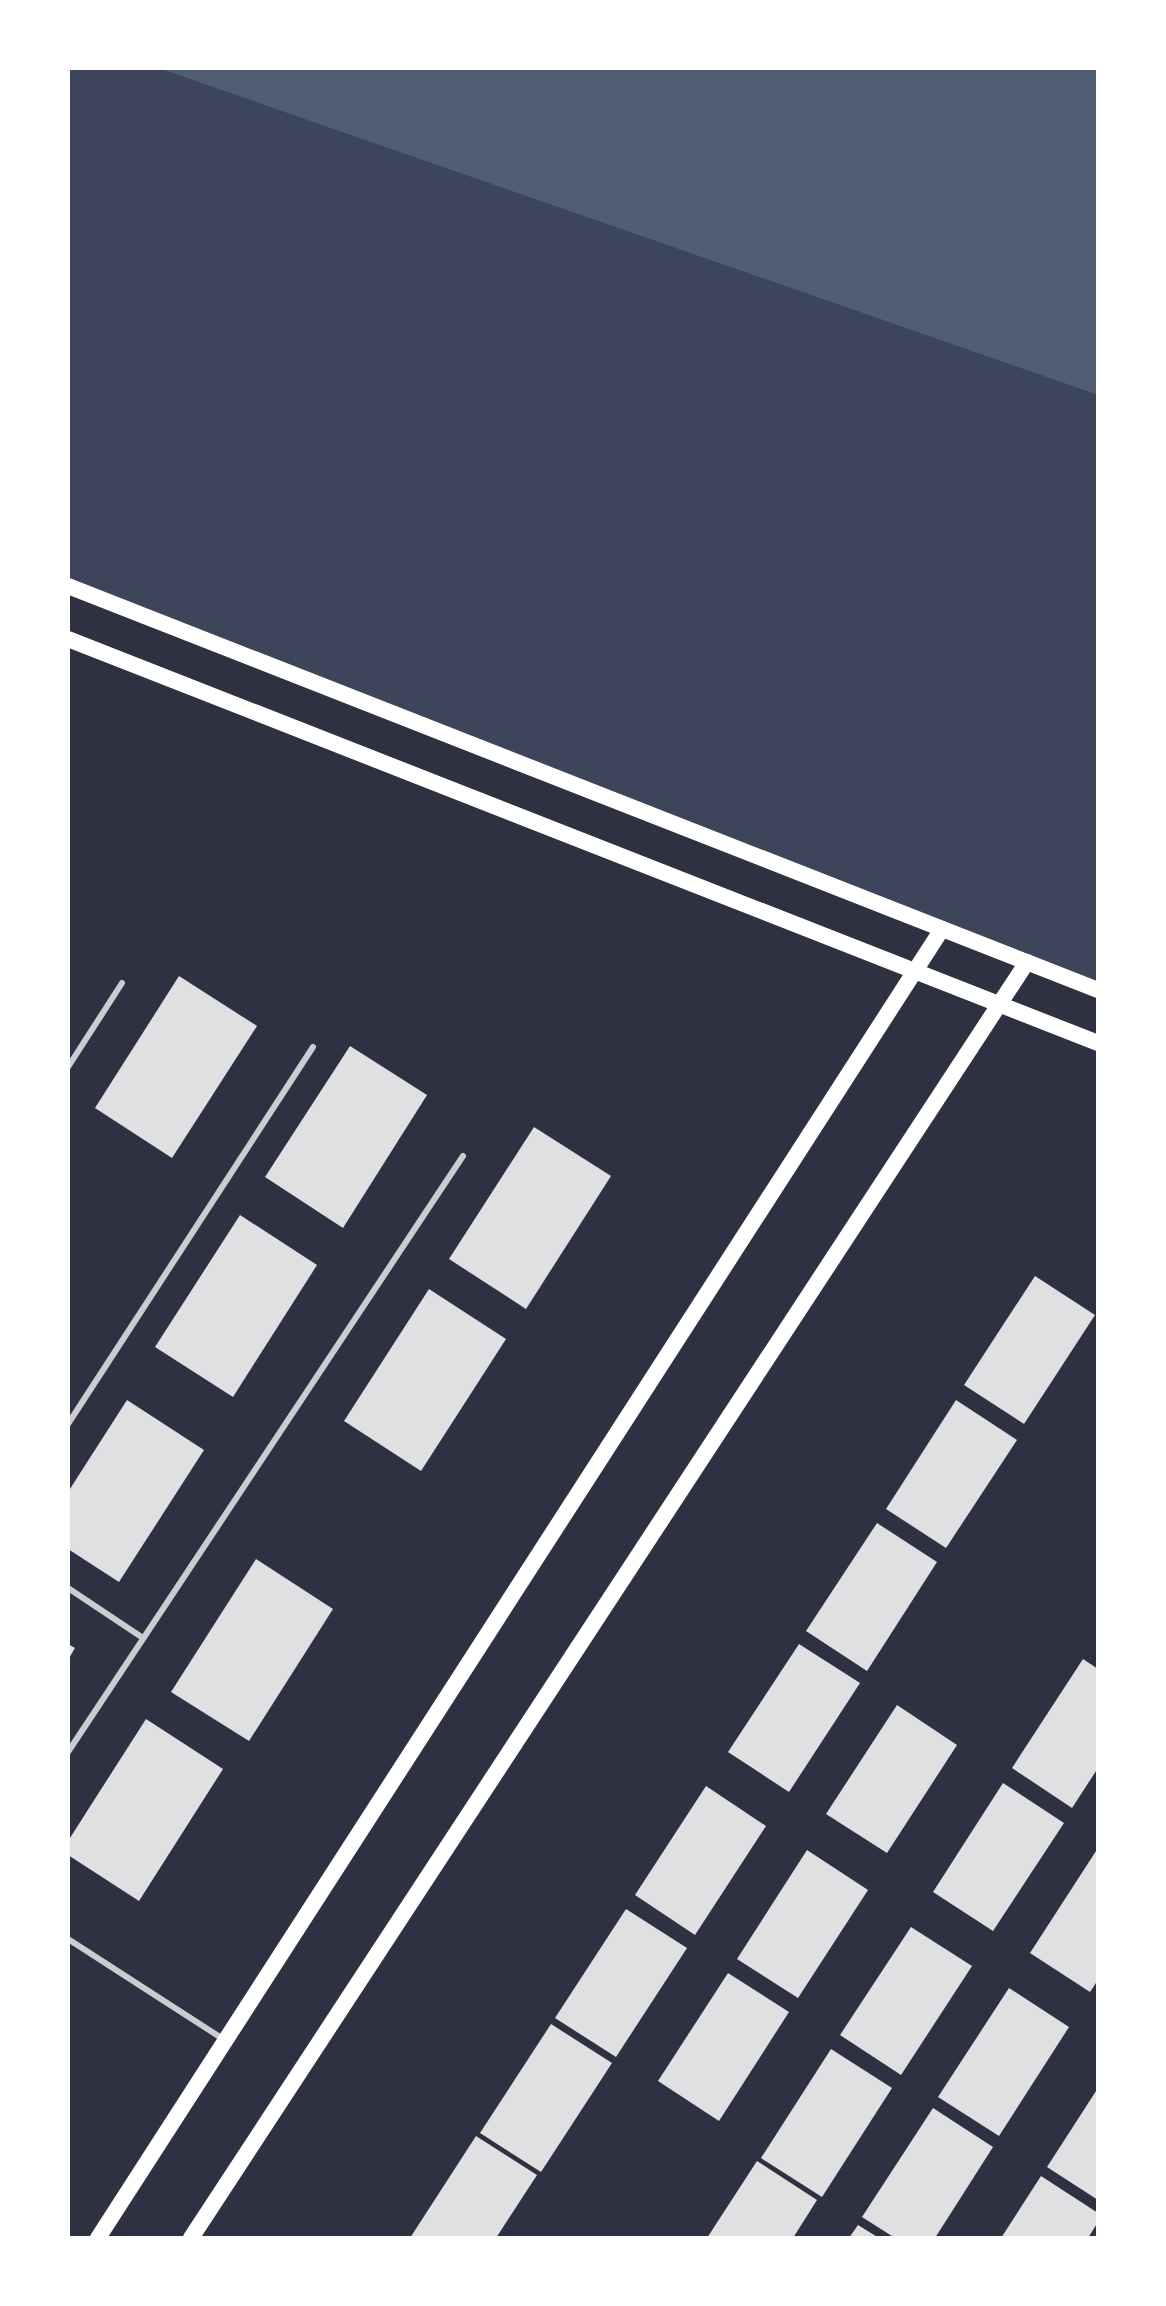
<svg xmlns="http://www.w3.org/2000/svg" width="1166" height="2306" viewBox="0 0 1166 2306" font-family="'IBM Plex Sans',sans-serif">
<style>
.green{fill:#3c4559}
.water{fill:#4f5d75}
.building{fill:#e0e0e3}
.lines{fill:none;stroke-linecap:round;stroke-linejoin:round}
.service{stroke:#caccd0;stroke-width:6}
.secondary{stroke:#fff;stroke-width:16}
</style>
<rect width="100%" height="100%" fill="#2d3142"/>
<!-- green -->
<path class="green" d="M68 68H158L1098 395V990L68 586Z"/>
<!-- water -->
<path class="water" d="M158 68H1098V395Z"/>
<!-- building -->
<g class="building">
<path d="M179 976 257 1026 172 1158 95 1108Z"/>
<path d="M350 1046 427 1095 343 1228 265 1177Z"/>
<path d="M534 1127 611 1176 526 1309 449 1259Z"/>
<path d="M240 1215 317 1265 233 1397 155 1347Z"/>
<path d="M1035 1276 1095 1315 1024 1424 964 1385Z"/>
<path d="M429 1289 506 1339 421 1471 344 1421Z"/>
<path d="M127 1400 204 1450 119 1582 68 1549V1492Z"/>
<path d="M956 1400 1017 1440 946 1548 886 1509Z"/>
<path d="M877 1523 937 1562 867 1671 806 1631Z"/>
<path d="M256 1559 333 1609 249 1741 171 1692Z"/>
<path d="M68 1644 75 1648 68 1660Z"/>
<path d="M799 1644 860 1683 789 1792 728 1752Z"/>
<path d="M1083 1659 1098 1669V1768L1072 1808 1012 1768Z"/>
<path d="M897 1705 957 1745 887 1853 826 1814Z"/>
<path d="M146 1719 223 1769 139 1901 68 1855V1841Z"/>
<path d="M1003 1783 1064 1823 993 1931 933 1892Z"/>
<path d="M706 1786 766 1826 695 1935 635 1895Z"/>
<path d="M1098 1848V1980L1090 1992 1030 1953Z"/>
<path d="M807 1850 868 1890 798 1998 737 1959Z"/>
<path d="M626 1909 687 1948 616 2057 555 2018Z"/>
<path d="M911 1927 972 1966 901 2075 840 2035Z"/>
<path d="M728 1973 789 2012 719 2121 658 2081Z"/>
<path d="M1009 1988 1069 2027 999 2136 938 2097Z"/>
<path d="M551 2024 612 2063 541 2172 480 2133Z"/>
<path d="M831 2049 892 2088 822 2197 761 2158Z"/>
<path d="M1098 2088V2200L1047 2167Z"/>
<path d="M933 2108 993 2147 935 2238H895L862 2217Z"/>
<path d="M476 2136 537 2175 496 2238H410Z"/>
<path d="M757 2161 817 2200 793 2238H707Z"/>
<path d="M1041 2176 1098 2213V2222L1088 2238H1001Z"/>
<path d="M858 2225 879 2238H849Z"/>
</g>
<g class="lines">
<!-- service -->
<g class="service">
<path d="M68 1067 122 983"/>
<path d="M68 1424 313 1047"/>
<path d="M68 1588 143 1638"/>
<path d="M68 1752 463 1156"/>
<path d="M68 1939 223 2039"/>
</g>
<!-- secondary -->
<g class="secondary">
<path d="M68 586 1098 990"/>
<path d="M68 639 1098 1043"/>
<path d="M98 2238 942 929"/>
<path d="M191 2238 1027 962"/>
</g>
</g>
<!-- border -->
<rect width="1166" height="2306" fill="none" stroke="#ffffff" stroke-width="140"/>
</svg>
